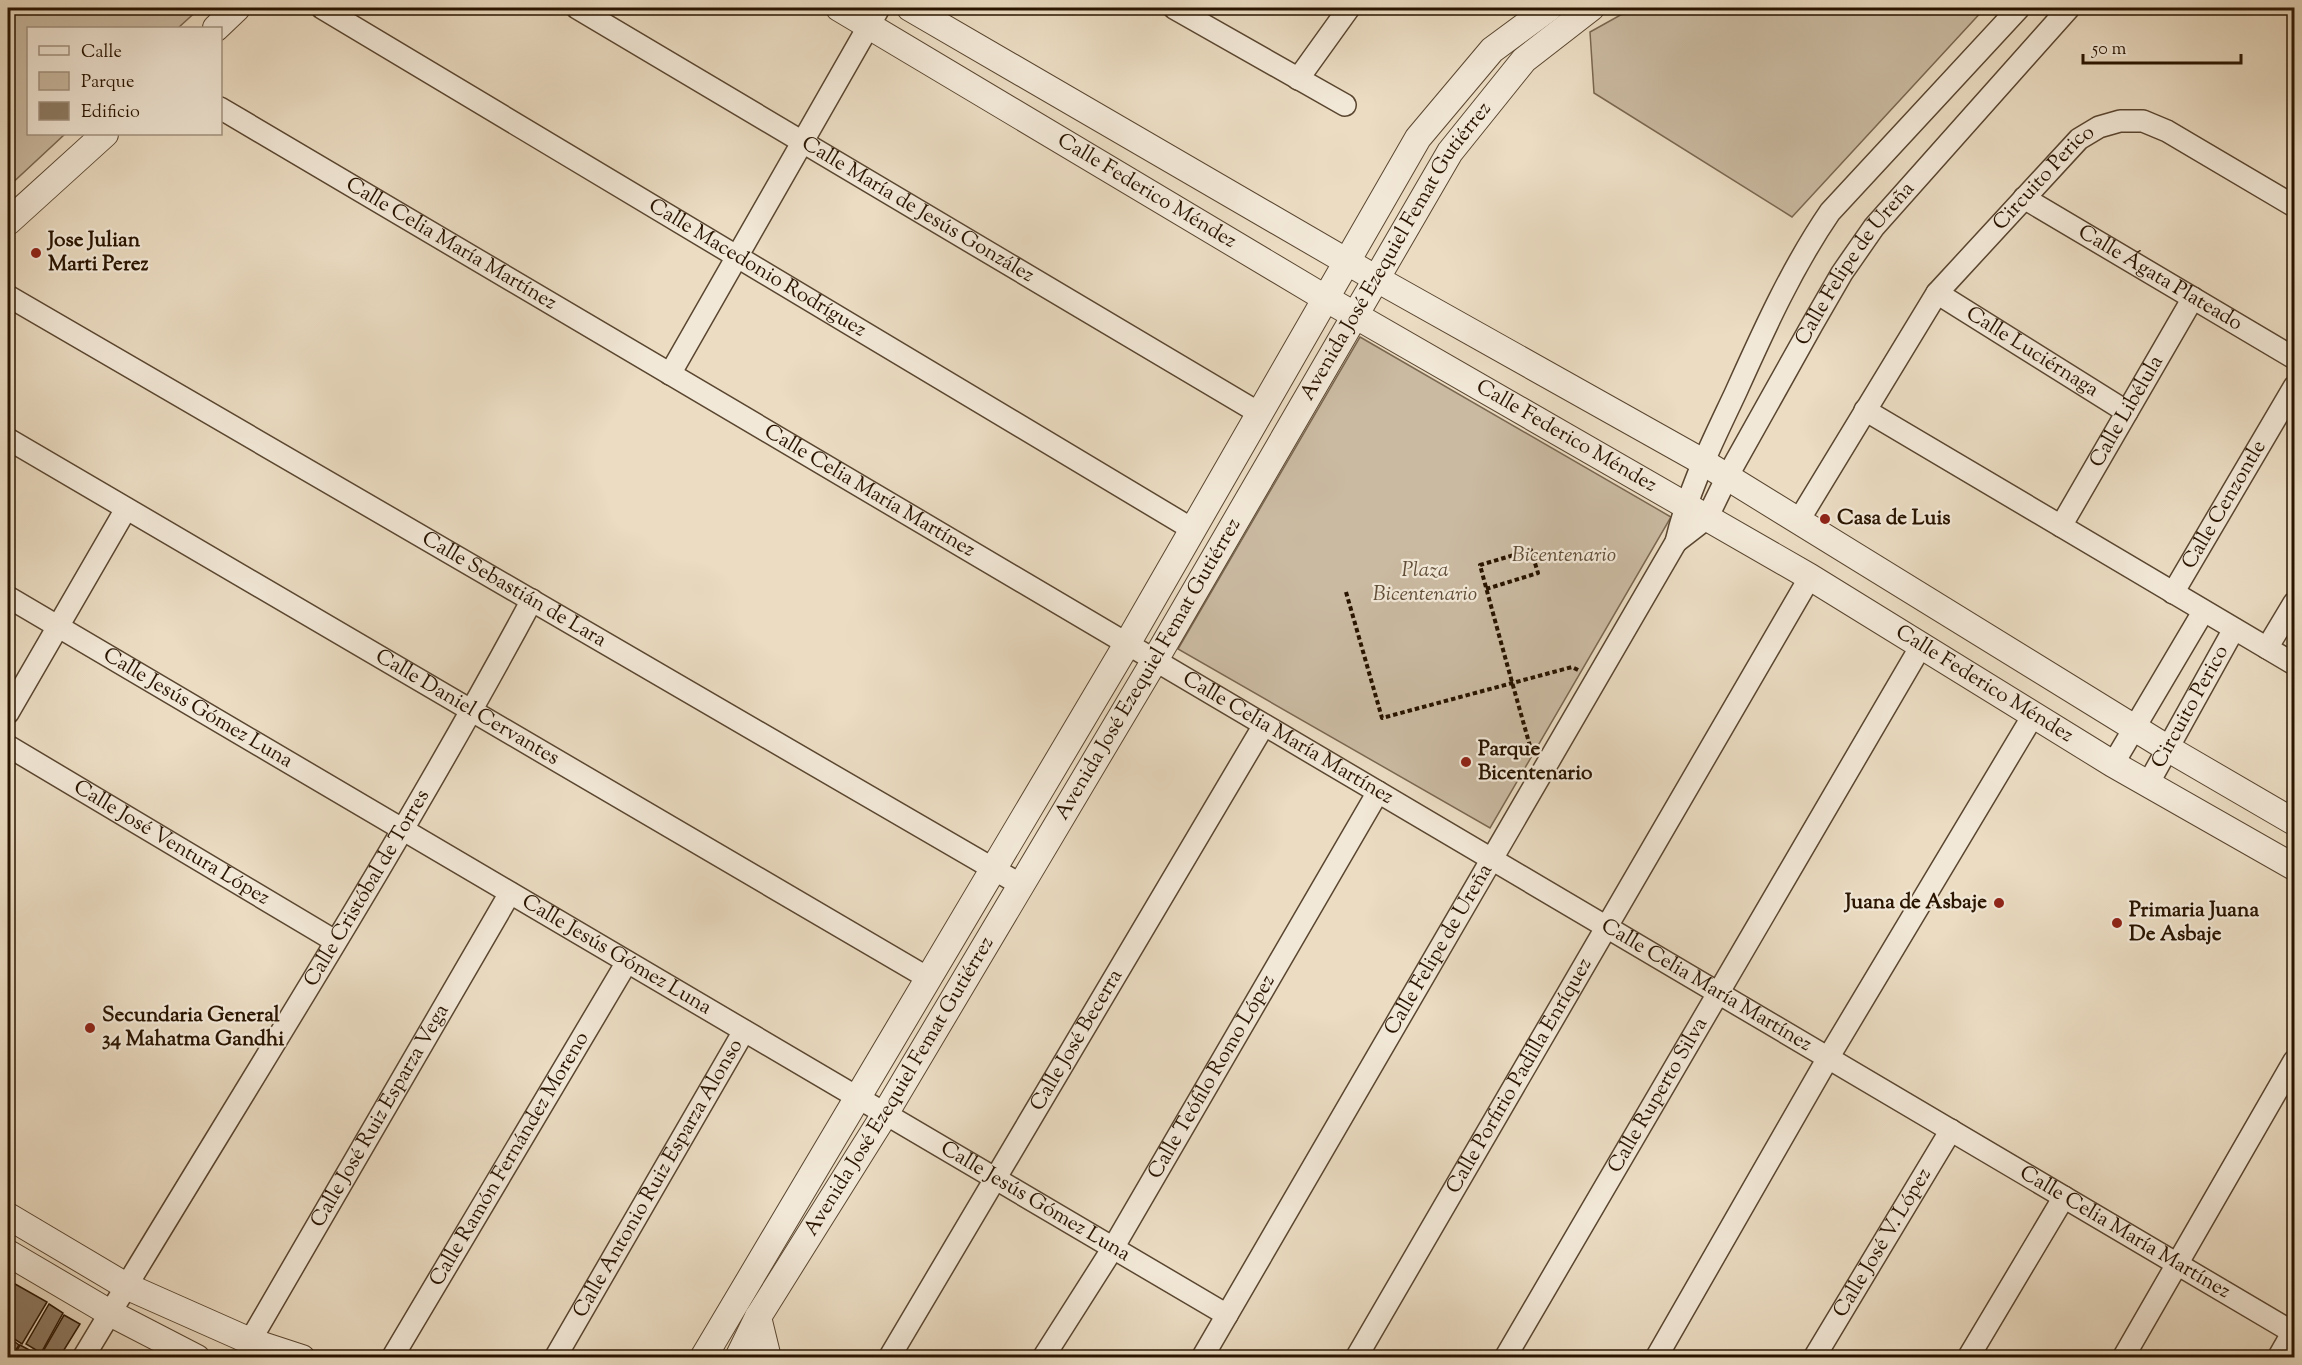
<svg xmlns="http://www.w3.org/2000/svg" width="2302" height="1365" viewBox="0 0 2302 1365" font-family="'Sorts Mill Goudy',serif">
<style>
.green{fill:#cabaa1;stroke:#7a6750;stroke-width:1.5}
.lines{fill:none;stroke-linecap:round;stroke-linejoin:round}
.stream{stroke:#76634d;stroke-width:6}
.building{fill:#8e7c65;stroke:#291400;stroke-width:1.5}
.minor-casing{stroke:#5a4630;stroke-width:24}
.tertiary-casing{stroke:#5a4630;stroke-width:28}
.path{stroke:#291400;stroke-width:4;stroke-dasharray:4.5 3;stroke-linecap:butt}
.minor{stroke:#f2e8d7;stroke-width:21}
.tertiary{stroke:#f2e8d7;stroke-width:26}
.poi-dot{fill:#8f2418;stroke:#f2e8d7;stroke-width:2}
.labels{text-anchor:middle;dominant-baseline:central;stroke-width:4.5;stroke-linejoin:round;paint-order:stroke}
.street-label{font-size:21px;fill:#291400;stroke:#f2e8d7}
.poi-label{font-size:21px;font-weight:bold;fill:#291400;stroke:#f2e8d7;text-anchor:start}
.park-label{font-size:21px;font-style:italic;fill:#614e38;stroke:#f2e8d7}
</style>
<rect width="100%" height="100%" fill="#ebdcc2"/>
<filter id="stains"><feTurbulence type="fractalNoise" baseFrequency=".00333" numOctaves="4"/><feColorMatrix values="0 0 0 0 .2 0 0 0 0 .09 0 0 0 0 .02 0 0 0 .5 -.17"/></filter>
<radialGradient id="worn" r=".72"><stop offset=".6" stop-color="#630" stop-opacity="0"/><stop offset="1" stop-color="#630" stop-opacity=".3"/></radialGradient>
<!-- green -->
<g class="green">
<path d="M8 8H200L178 28H28V134H65L8 187Z"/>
<path d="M1633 8H1985L1792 217 1594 93 1590 32Z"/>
<path d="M1360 337 1671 517 1490 828 1178 649Z"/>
</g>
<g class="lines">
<!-- stream -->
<path class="stream" d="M8 19 18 8"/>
</g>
<!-- building -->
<g class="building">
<path d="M8 1280 47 1302 22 1344 8 1335Z"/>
<path d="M49 1304 63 1313 41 1353 26 1344Z"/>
<path d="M64 1315 80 1324 59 1358H49L42 1353Z"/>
<path d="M8 1337 19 1345 12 1356 8 1353Z"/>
<path d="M20 1345 44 1358 13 1357Z"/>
</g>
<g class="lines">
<defs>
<g id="minor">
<path id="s1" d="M322 8 1192 529"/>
<path id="s2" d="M577 8 1259 413"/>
<path d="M1174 8 1345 105"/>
<path d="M1298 79 1349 8"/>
<path id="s3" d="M220 108 2294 1333"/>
<path id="s4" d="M2024 198 2294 358"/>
<path id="s5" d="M1937 293 2127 412"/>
<path id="s6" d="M8 296 1021 885"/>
<path d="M670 374 879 8"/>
<path d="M1865 410 2294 664"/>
<path id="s7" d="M8 439 928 978"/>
<path id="s8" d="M1799 520 1937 293 2079 139 2099 127 2120 121H2143L2167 131 2294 206"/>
<path id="s9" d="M2061 526 2193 298"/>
<path id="s10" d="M1676 542 1707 518 1727 477 1812 325 1842 273 1874 227 2069 8"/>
<path id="s11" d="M2173 593 2294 387"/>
<path id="s12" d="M8 597 1227 1315"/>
<path d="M2267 648 2294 603"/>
<path d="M8 713 126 509"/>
<path id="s13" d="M8 746 335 941"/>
<path d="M2113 764 2203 612"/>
<path id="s14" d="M2148 784 2234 629"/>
<path id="s15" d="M250 1341 510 893"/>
<path id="s16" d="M83 1358C234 1106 393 859 532 600"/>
<path id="s17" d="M392 1358 627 962"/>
<path id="s18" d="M555 1358 744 1031"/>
<path id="s19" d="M889 1358 1264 725"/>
<path id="s20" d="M1043 1358 1113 1248 1378 792"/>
<path id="s21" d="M1202 1358 1676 542C1688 490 1712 443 1735 394 1763 332 1791 269 1830 212L2019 8"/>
<path id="s22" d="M1356 1358 1810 577"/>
<path id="s23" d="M1505 1358 1921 646"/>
<path d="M1656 1358 1828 1058 2034 714"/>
<path id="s24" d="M1814 1358 1951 1130"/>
<path d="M1968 1358 2064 1197"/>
<path d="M2123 1358 2294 1061"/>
<path d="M2278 1358 2294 1330"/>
</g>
<g id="tertiary">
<path id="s25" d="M839 8 1325 298 1810 577 2113 764 2294 867"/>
<path d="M910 8 1375 278 1703 462 2167 748 2294 822"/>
<path d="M216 28 237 8"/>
<path d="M8 222 105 134"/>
<path d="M8 1216 126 1286 250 1341 302 1358"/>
<path d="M8 1253 110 1313 197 1358"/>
<path d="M758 1317 768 1358"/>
<path d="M703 1358 1127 644 1418 138 1492 50 1549 8"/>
<path id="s26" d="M738 1358 758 1317 885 1114 1155 660 1450 152 1524 60 1591 8"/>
</g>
</defs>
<!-- minor casing -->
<use href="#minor" class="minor-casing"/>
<!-- tertiary casing -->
<use href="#tertiary" class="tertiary-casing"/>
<!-- path -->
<g class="path">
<path d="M1486 589 1538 573 1531 550 1480 565C1496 625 1513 686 1530 746L1535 749"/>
<path d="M1346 592 1382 718 1572 667 1580 671"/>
</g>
<!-- minor -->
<use href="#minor" class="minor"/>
<!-- tertiary -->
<use href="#tertiary" class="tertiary"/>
</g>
<!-- markers -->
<g class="poi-dot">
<circle cx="36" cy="253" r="6"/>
<circle cx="1825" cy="519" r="6"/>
<circle cx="1466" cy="762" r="6"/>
<circle cx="1999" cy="903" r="6"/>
<circle cx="2117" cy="923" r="6"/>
<circle cx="90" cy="1028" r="6"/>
</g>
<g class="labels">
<!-- street labels -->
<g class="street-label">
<text stroke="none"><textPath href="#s8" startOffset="423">Circuito Perico</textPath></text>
<text stroke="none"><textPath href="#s25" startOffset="358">Calle Federico Méndez</textPath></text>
<text stroke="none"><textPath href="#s2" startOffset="396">Calle María de Jesús González</textPath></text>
<text stroke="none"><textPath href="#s3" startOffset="268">Calle Celia María Martínez</textPath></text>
<text stroke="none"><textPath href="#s26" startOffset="1288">Avenida José Ezequiel Femat Gutiérrez</textPath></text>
<text stroke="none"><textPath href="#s10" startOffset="334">Calle Felipe de Ureña</textPath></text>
<text stroke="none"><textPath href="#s1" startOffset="507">Calle Macedonio Rodríguez</textPath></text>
<text stroke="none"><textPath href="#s4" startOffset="158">Calle Ágata Plateado</textPath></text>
<text stroke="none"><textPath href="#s5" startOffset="112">Calle Luciérnaga</textPath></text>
<text stroke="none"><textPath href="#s9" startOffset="132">Calle Libélula</textPath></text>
<text stroke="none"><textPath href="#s25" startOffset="844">Calle Federico Méndez</textPath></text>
<text stroke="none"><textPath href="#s3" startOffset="754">Calle Celia María Martínez</textPath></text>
<text stroke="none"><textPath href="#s11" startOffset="102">Calle Cenzontle</textPath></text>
<text stroke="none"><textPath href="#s6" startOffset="585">Calle Sebastián de Lara</textPath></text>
<text stroke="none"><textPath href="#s26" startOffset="802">Avenida José Ezequiel Femat Gutiérrez</textPath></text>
<text stroke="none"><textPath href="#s25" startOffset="1330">Calle Federico Méndez</textPath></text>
<text stroke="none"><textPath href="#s14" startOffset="88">Circuito Perico</textPath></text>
<text stroke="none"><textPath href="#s7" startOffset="532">Calle Daniel Cervantes</textPath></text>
<text stroke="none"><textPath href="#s12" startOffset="220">Calle Jesús Gómez Luna</textPath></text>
<text stroke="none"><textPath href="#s3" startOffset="1240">Calle Celia María Martínez</textPath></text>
<text stroke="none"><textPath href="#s13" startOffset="190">Calle José Ventura López</textPath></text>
<text stroke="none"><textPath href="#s16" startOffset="549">Calle Cristóbal de Torres</textPath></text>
<text stroke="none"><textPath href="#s21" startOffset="472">Calle Felipe de Ureña</textPath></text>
<text stroke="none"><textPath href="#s12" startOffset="706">Calle Jesús Gómez Luna</textPath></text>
<text stroke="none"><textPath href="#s3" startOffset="1726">Calle Celia María Martínez</textPath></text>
<text stroke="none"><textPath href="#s19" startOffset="369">Calle José Becerra</textPath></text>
<text stroke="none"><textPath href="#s20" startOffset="328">Calle Teófilo Romo López</textPath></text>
<text stroke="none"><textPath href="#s22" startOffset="326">Calle Porfirio Padilla Enríquez</textPath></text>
<text stroke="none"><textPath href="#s26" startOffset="316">Avenida José Ezequiel Femat Gutiérrez</textPath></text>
<text stroke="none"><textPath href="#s23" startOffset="304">Calle Ruperto Silva</textPath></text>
<text stroke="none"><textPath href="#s15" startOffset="260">Calle José Ruiz Esparza Vega</textPath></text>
<text stroke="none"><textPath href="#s17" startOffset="231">Calle Ramón Fernández Moreno</textPath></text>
<text stroke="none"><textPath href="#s18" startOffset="207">Calle Antonio Ruiz Esparza Alonso</textPath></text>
<text stroke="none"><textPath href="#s12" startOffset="1192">Calle Jesús Gómez Luna</textPath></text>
<text stroke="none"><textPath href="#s3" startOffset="2212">Calle Celia María Martínez</textPath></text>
<text stroke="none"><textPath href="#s24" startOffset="134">Calle José V. López</textPath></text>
</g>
<!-- poi labels -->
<g class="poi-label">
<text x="48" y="241">Jose Julian<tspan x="48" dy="24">Marti Perez</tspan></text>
<text x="1837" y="519">Casa de Luis</text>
<text x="1478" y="750">Parque<tspan x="1478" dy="24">Bicentenario</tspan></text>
<text x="1987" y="903" text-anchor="end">Juana de Asbaje</text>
<text x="2129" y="911">Primaria Juana<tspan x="2129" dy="24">De Asbaje</tspan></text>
<text x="102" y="1016">Secundaria General<tspan x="102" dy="24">34 Mahatma Gandhi</tspan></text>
</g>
<!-- park labels -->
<g class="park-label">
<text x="1564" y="556">Bicentenario</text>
<text x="1425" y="571">Plaza<tspan x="1425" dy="24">Bicentenario</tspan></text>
</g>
</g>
<!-- margin -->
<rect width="2302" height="1365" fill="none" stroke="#ebdcc2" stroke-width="30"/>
<rect x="9" y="9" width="2284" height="1347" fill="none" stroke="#291400" stroke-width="3"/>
<rect x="15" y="15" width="2272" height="1335" fill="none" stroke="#291400" stroke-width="1.5"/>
<!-- legend -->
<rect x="27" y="27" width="195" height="108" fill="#f2e8d7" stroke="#a29381" stroke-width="1.5"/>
<rect x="39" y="46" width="30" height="9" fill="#f2e8d7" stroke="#a29381" stroke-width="1.5"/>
<text x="81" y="57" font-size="18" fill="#291400">Calle</text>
<rect x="39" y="72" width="30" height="18" fill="#cabaa1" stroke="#a29381" stroke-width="1.5"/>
<text x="81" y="87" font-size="18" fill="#291400">Parque</text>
<rect x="39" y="102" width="30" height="18" fill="#8e7c65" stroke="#a29381" stroke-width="1.5"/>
<text x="81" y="117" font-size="18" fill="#291400">Edificio</text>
<!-- scale -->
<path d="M2083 54v9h158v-9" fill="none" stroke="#291400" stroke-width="3"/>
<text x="2092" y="54" font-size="18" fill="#291400" stroke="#f2e8d7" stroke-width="4.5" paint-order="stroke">50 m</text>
<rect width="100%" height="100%" filter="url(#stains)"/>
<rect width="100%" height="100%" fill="url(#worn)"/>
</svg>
